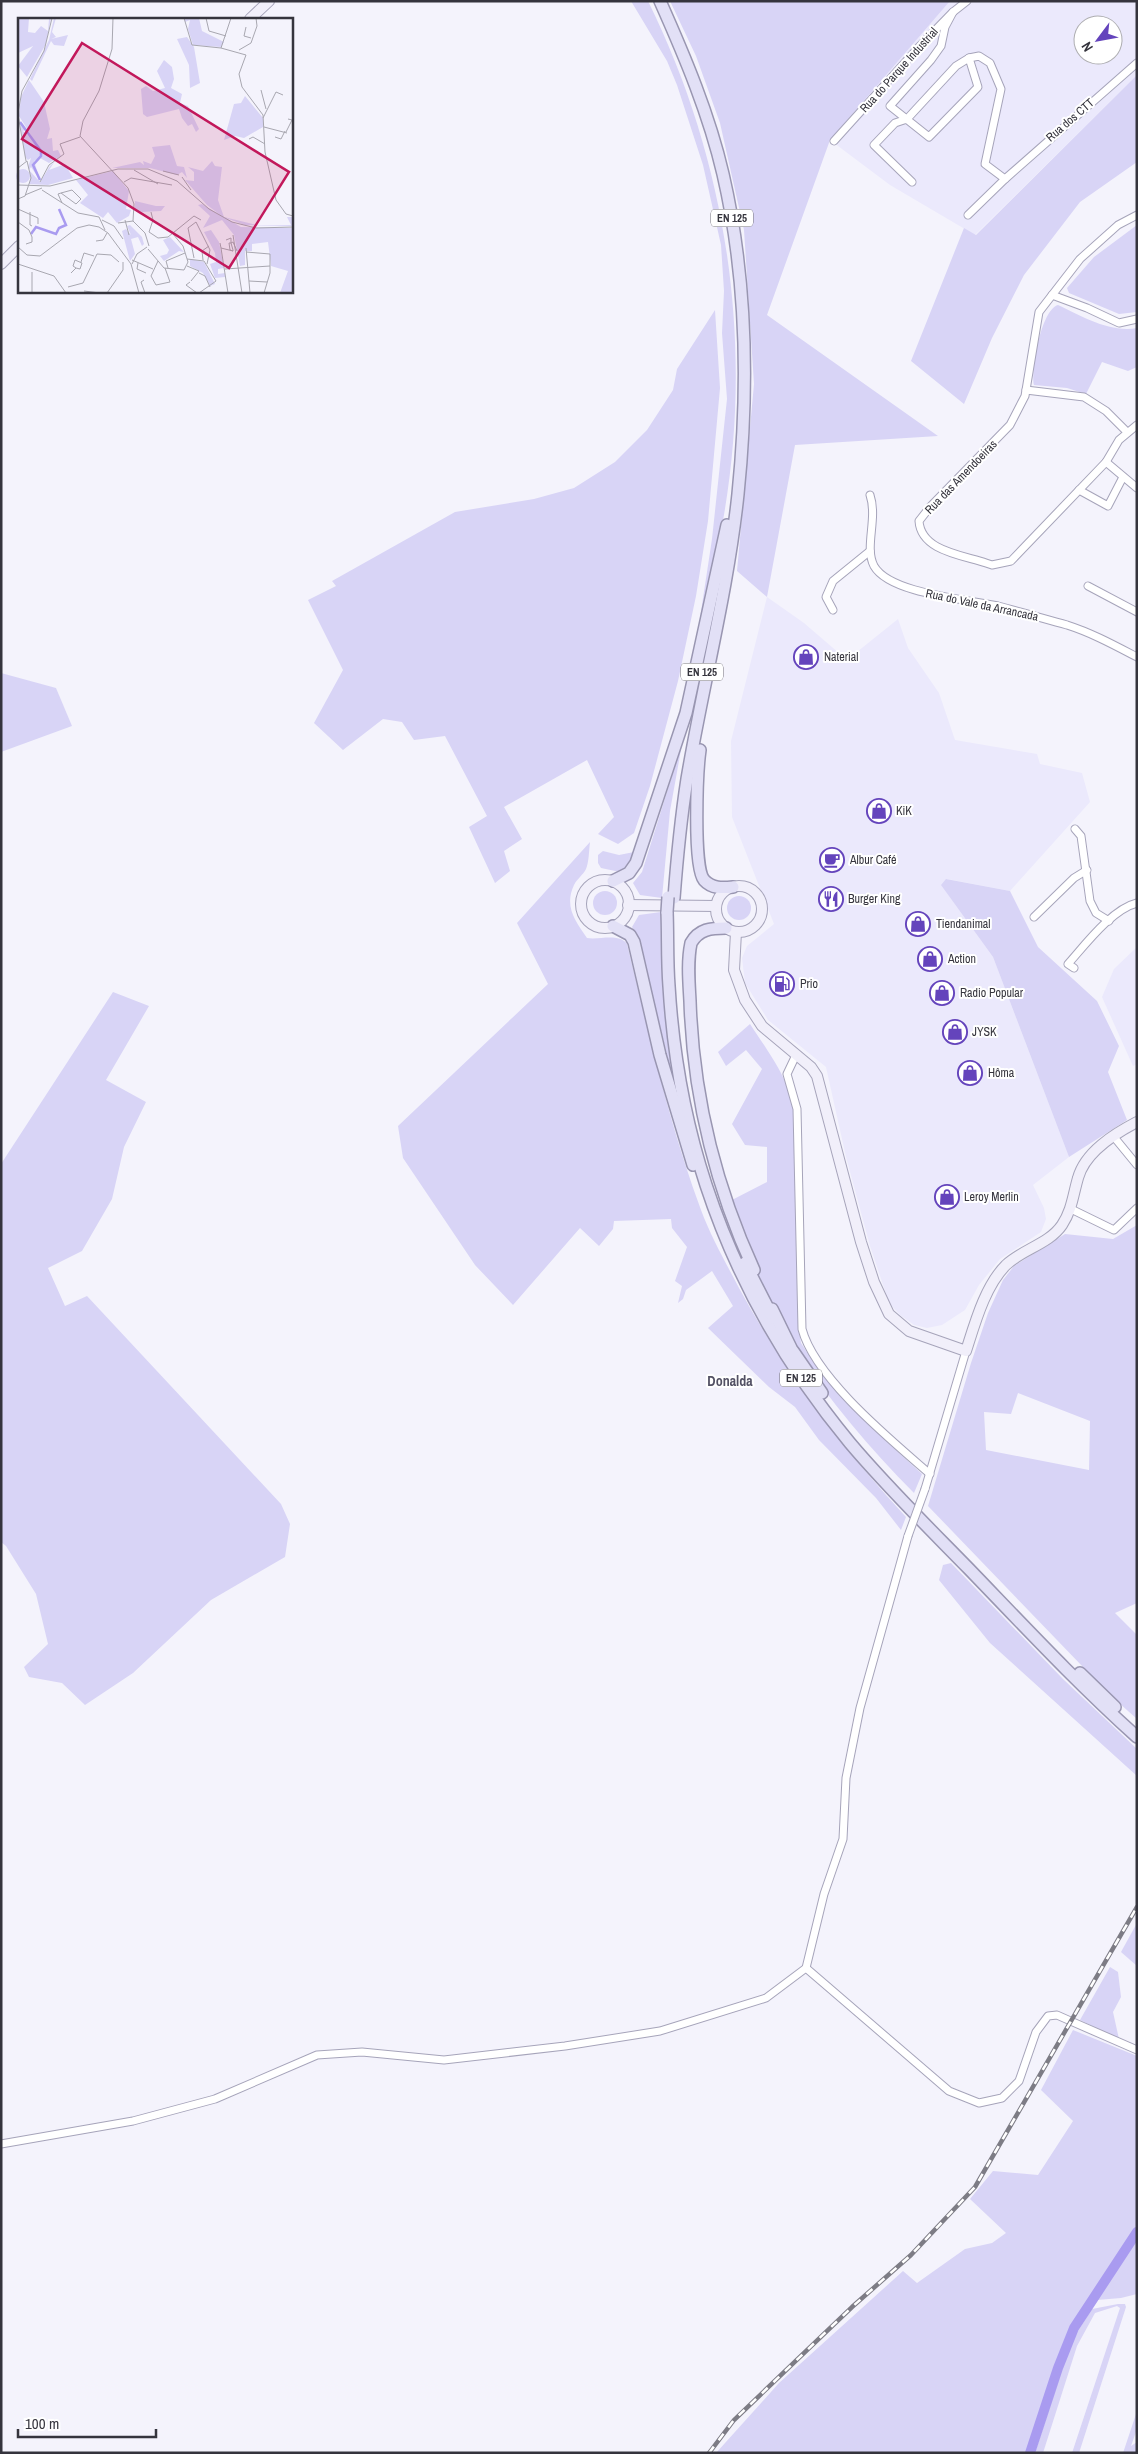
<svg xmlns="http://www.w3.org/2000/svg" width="1138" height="2454" viewBox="0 0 1138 2454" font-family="'Archivo Narrow',sans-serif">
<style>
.built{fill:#ebe9fc;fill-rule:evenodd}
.green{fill:#d8d4f6;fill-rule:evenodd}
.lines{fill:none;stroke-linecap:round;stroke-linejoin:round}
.canal{stroke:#a99bf0;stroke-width:10}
.street-casing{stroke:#a6a4ba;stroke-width:9}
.secondary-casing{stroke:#a6a4ba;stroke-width:12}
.primary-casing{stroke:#9996b1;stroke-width:14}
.street{stroke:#fff;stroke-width:7}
.secondary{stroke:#f1effa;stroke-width:10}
.primary{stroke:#e2e0f6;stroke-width:11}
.rail-casing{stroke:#7d7c85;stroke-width:4.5}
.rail{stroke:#fff;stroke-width:2.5;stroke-dasharray:8;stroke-linecap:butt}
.street-bridge-casing{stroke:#a6a4ba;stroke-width:9;stroke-linecap:butt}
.primary-bridge-casing{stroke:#9996b1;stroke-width:14;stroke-linecap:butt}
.street-bridge{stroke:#fff;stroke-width:7}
.primary-bridge{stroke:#e2e0f6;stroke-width:11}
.labels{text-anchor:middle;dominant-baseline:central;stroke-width:4;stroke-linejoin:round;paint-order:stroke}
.shield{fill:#fff;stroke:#727177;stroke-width:1}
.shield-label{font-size:11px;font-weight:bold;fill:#35343d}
.street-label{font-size:12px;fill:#35343d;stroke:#fff}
.poi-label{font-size:12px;fill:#35343d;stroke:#fff;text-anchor:start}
.neighbourhood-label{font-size:14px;font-weight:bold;fill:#535164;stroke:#fff}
.inset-river{fill:none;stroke:#a99bf0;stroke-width:2.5}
.inset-road{fill:none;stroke:#a8a7b0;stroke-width:1}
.view{fill:#c2185b;fill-opacity:0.15;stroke:#c2185b;stroke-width:2.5}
.inset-edge{fill:none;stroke:#35343d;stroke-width:2.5}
</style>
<rect width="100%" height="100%" fill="#f4f3fc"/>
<!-- built -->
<g class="built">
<path d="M950 1H1137V75L975 235 890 185 830 140ZM1083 25H1113V55H1083Z"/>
<path d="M767 597 804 623 847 660 898 619 908 648 939 693 955 740 1037 754 1040 764 1082 773 1090 802 1010 891 947 879V893L993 957 1069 1157 1033 1185 1044 1208 1046 1219 1041 1232 1000 1259 979 1285 965 1310 942 1325 927 1328 914 1325 900 1315 889 1303 870 1246 846 1157 826 1067 768 1020 745 983 742 958 747 946 774 924 732 817 731 741Z"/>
<path d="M1137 947V1064L1133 1066 1102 997 1114 969Z"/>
</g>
<!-- green -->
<g class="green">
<path d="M631 1H648C728 163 755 348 722 526 717 557 707 587 700 618L712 539 727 399 722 333 724 291 721 245 703 165 677 85 667 61Z"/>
<path d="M670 1H950L830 140 767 315 938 436 795 445 767 597 737 571 754 384 744 230 720 123 696 56Z"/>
<path d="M1137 75V162L1080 202 1024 275 992 338 964 404 911 361 964 228 976 235Z"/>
<path d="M1137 225V312L1119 314 1069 293 1067 288 1094 257Z"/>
<path d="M1058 305C1081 316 1110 333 1137 328V367L1128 371 1102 362 1086 394 1067 388 1034 385C1031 369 1041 310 1058 305Z"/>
<path d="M715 310 720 388 708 521 696 596 678 681 650 786 634 833 618 844 598 834 614 817 587 760 504 807 522 839 504 851 510 871 495 883 469 827 487 816 445 736 414 740 402 722 383 719 343 750 314 723 343 670 308 600 336 586 332 581 455 512 534 499 574 488 615 462 647 430 673 390 677 369Z"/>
<path d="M1 673 56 688 72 726 1 752Z"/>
<path d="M682 744 670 811 662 898 640 895 633 883 642 872Z"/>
<path d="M590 842C589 850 589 862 586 869 583 875 577 879 574 885 564 906 575 921 587 938 600 940 619 933 627 944 649 1033 669 1124 701 1210 711 1237 726 1263 739 1288 785 1373 841 1447 906 1517L901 1530 876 1498 819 1440 795 1407 769 1387 708 1328 733 1306 712 1271 686 1290 683 1299 678 1303 682 1286 675 1281 687 1247 672 1228 671 1219 614 1221 613 1229 599 1246 580 1228 513 1305 475 1265 403 1158 398 1126 548 984 517 923Z"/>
<path d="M603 851 619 855 634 852 627 869 620 872 601 868 598 863V855Z"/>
<path d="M946 879 1010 891 1038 947 1097 1001 1119 1046 1108 1072 1127 1120 1069 1157 993 957 941 885Z"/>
<circle cx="605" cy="903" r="12"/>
<circle cx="739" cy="908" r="12"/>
<path d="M661 912C660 969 664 1024 673 1080L641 947 637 934 632 927 639 915Z"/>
<path d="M113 992 149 1006 106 1080 146 1102 124 1147 112 1199 82 1251 48 1268 65 1306 87 1296 281 1504 290 1524 285 1557 211 1600 133 1673 85 1705 62 1683 29 1677 24 1667 48 1644 36 1594 6 1546 1 1542V1164Z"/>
<path d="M750 1024C771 1056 789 1078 796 1117L798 1324 801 1343 814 1363 873 1429 922 1474 914 1493C870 1449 829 1400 795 1348 767 1303 748 1251 730 1201L767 1182V1147L745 1145 732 1124 762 1069 746 1050 726 1066 718 1052Z"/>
<path d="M1137 1225V1603L1115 1613 1137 1635V1719L1110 1695 928 1506 971 1363 988 1313 1003 1280 1014 1266 1065 1234 1113 1239ZM1018 1393 1090 1421 1089 1470 986 1450 984 1412 1011 1414Z"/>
<path d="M951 1563 1063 1679 1137 1749V1776L990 1643 939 1580 943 1565Z"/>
<path d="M1137 1923V1966L1121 1952Z"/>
<path d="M1110 1967 1118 1972 1121 1997 1113 2012 1119 2039 1080 2020Z"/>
<path d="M1073 2030 1137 2056V2227L1066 2337 1027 2453H716L779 2383 903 2271 917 2283 965 2249 992 2243 1006 2233 970 2199 993 2171 1038 2175 1073 2121 1041 2090Z"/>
<path d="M1137 2239V2294L1121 2298 1097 2300Z"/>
<path d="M1118 2304H1125L1126 2307 1079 2453H1072L1120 2308 1117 2306 1095 2313 1077 2346 1043 2453H1035L1071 2342 1092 2309Z"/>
<path d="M1137 2411V2429L1131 2446 1137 2442V2453H1123Z"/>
</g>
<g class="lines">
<!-- canal -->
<path class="canal" d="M1030 2453 1058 2368 1074 2328 1137 2232"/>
<defs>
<g id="street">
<path d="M834 141 918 48 953 12 967 1"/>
<path d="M1005 179 1137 63"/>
<path d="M912 182 874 145 895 123 907 119 956 66 969 58 978 87 929 137 890 106 931 60 941 46 945 27 953 12"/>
<path d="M968 215 1005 179 985 164 1001 89 990 63 979 56 969 58"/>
<path d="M1137 215 1118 225 1080 259 1039 312 1025 396 1010 425 930 507 919 521C921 551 962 555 986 563L992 565 1011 561 1106 462 1119 440 1137 425"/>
<path d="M1052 295 1087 308 1119 323 1137 319"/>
<path d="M1026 390 1084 397 1106 411 1127 432"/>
<path d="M1106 462 1137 488"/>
<path d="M1079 490 1108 506 1123 477"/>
<path d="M870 495C878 519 864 547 874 566 890 594 967 599 998 606 1021 612 1045 619 1067 625 1092 633 1114 645 1137 657"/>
<path d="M1088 586 1137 612"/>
<path d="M833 610 826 597 833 581 870 551"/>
<path d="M1075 829 1081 836 1090 901 1096 913 1109 921"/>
<path d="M1034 917 1074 878 1087 870"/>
<path d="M1074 968 1068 964C1085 945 1112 909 1137 903"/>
<path d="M796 1055 787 1074 797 1109 802 1329C815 1378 891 1440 930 1474"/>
<path d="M1114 1137 1137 1165"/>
<path d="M1071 1209 1114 1230 1137 1208"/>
<path d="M925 1489 966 1351"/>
<path d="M806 1968 949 2091 979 2103 1002 2098 1019 2081 1036 2032 1048 2016 1057 2015 1066 2019 1137 2050"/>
<path d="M1 2144 133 2121 215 2099 317 2055 362 2052 444 2060 565 2046 660 2031 766 1998 806 1968 824 1894 843 1839 846 1778 860 1708 908 1536"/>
</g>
<g id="secondary">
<path d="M250 19 269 1"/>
<path d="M1 264 19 246"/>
<circle cx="605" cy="904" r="24"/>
<circle cx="739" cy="909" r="23"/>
<path d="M628 905 716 906"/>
<path d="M736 932 734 970 745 1000 762 1026 811 1067 817 1076 861 1242 874 1282 889 1314 909 1331 966 1351C975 1323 985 1286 1006 1265 1023 1249 1049 1244 1062 1225 1072 1210 1073 1195 1078 1178 1085 1152 1114 1134 1137 1122"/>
</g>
<g id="primary">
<path d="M660 1C685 57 709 114 723 174 747 278 749 387 738 494 728 590 703 684 687 779 681 818 677 858 674 898"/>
<path d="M700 750C697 771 693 867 704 880 712 889 723 888 733 887"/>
<path d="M613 881 629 873 636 863 686 713 727 525"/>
<path d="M667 912C668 936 667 961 669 986 673 1053 685 1121 706 1185 737 1279 787 1367 850 1443 887 1487 929 1528 969 1569 1024 1626 1078 1684 1137 1737"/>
<path d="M613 926 630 935 634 942 660 1055 693 1165"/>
<path d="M726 928C711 928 699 929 691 943 687 962 689 982 690 1001 693 1094 715 1185 754 1270"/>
<path d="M745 1263 773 1318"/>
<path d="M772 1309 791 1348"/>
<path d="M793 1351 822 1393"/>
<path d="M1080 1673 1115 1707"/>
</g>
</defs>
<!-- street casing -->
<use href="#street" class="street-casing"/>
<!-- secondary casing -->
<use href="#secondary" class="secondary-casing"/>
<!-- primary casing -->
<use href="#primary" class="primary-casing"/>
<!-- street -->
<use href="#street" class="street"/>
<!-- secondary -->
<use href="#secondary" class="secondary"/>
<!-- primary -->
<use href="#primary" class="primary"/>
<defs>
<path id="rail" d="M709 2453 734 2420 852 2307 911 2255 975 2187 1137 1907"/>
</defs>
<!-- rail casing -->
<use href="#rail" class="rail-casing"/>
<!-- rail -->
<use href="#rail" class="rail"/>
<defs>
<path id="street-bridge" d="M908 1536 925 1489"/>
<path id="primary-bridge" d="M667 912 668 897"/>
</defs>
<!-- street-bridge casing -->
<use href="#street-bridge" class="street-bridge-casing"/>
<!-- primary-bridge casing -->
<use href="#primary-bridge" class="primary-bridge-casing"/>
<!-- street-bridge -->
<use href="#street-bridge" class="street-bridge"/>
<!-- primary-bridge -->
<use href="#primary-bridge" class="primary-bridge"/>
</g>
<!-- icons -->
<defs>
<symbol id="shop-ring" viewBox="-11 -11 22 22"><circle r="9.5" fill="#fff" stroke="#6444bc" stroke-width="1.5"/><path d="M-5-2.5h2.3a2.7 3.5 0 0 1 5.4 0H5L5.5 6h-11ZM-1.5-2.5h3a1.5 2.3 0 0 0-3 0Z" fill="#6444bc"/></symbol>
<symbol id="cafe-ring" viewBox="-11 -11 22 22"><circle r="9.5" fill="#fff" stroke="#6444bc" stroke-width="1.5"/><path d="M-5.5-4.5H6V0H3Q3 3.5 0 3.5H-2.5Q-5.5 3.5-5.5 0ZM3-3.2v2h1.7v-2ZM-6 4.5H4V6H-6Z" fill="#6444bc"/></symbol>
<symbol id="restaurant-ring" viewBox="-11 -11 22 22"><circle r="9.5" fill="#fff" stroke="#6444bc" stroke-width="1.5"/><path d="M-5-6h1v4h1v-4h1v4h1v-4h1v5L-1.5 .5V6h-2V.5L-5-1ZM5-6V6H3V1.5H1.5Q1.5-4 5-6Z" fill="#6444bc"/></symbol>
<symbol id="fuel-ring" viewBox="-11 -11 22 22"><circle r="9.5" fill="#fff" stroke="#6444bc" stroke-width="1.5"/><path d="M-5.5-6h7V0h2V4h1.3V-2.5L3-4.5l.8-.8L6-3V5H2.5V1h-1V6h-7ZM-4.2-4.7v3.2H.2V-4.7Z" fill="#6444bc"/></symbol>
</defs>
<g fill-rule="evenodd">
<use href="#shop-ring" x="792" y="643" width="28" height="28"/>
<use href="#shop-ring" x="865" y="797" width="28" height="28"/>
<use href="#cafe-ring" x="818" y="846" width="28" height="28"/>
<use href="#restaurant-ring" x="817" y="885" width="28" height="28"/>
<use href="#shop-ring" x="904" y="910" width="28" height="28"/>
<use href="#shop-ring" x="916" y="945" width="28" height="28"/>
<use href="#fuel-ring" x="768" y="970" width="28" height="28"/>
<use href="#shop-ring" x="928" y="979" width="28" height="28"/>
<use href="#shop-ring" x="941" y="1018" width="28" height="28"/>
<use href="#shop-ring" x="956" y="1059" width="28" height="28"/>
<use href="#shop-ring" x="933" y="1183" width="28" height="28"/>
</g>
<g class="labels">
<!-- shield labels -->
<g class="shield">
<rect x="711" y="209.5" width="42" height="17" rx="4"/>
<rect x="681" y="663.5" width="42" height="17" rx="4"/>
<rect x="780" y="1369.5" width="42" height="17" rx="4"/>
</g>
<g class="shield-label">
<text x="732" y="218">EN 125</text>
<text x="702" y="672">EN 125</text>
<text x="801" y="1378">EN 125</text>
</g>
<!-- street labels -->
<g class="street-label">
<text transform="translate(899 70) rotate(-48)">Rua do Parque Industrial</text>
<text transform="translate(1070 120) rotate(-41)">Rua dos CTT</text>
<text transform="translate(961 477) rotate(-46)">Rua das Amendoeiras</text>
<text transform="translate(982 605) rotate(12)">Rua do Vale da Arrancada</text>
</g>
<!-- poi labels -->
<g class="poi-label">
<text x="824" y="657">Naterial</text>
<text x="896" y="811">KiK</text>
<text x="850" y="860">Albur Café</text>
<text x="848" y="899">Burger King</text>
<text x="936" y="924">Tiendanimal</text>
<text x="948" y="959">Action</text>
<text x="800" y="984">Prio</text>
<text x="960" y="993">Radio Popular</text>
<text x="972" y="1032">JYSK</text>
<text x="988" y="1073">Hôma</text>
<text x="964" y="1197">Leroy Merlin</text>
</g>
<!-- neighbourhood labels -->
<g class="neighbourhood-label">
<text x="730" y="1381">Donalda</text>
</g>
</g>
<!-- overview -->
<g transform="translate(18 18)">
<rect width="275" height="275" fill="#f4f3fc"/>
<path d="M0 0H11L10 14 17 15 23 8 30 13 31 1 27 0H33L28 26 9 59 0 48 15 28 0 35ZM36 0H38L34 14 38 19 33 21 50 17 46 28 36 27 33 23 14 63 12 61 31 22ZM166 0H181L184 13 206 24 203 29 175 27 170 11 172 2 167 4ZM169 19 176 29 182 65 172 70 171 47 159 21ZM146 42 154 49 156 61 153 70 164 76 162 85 170 88 181 111 178 114 174 106 170 108 164 100 161 91 129 99 125 96 123 71 128 68 135 73 147 70 139 53ZM11 62 26 84 32 111 29 121 34 120 35 133 40 132 43 138 31 145 22 140 16 143 22 162 13 149 11 152 22 164 32 148 37 143 31 152 47 146 55 160 30 167 11 166 13 158 10 149 13 140 10 142 7 139 2 105 8 111 5 113 18 125 1 98 3 79ZM227 78 245 100V109L226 120 217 118 206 122 216 86 223 85ZM152 127 159 148 166 149 169 160 164 154 159 157 132 150H94L122 144 126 147 125 143 133 146 137 138 134 129ZM194 143 197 148 204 149 200 182 206 199 239 207H273L269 199H275V208L227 207 205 199 189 187 167 162 176 163V154L170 149 185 153ZM-2 158a7 7 0 1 1 14 0a7 7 0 1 1-14 0ZM95 153 111 173 108 191 113 192 111 198 99 205 90 194 85 200 62 185 70 177 58 162ZM117 183 138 188H147L143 193 124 194 117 190ZM184 186 223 209 275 210V275H262L270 253 253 248 250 224 234 226V233H227V247L222 248 216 217 204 202 185 210 192 198 180 187ZM112 207 124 219 126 226 124 228 120 219 113 221 117 236 112 243 104 213 108 211 113 217 109 208ZM193 212 201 224 206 250 200 251V256L207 255V259L197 260 192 246 198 244 197 235 186 214ZM152 219 166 234 161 233 146 243 142 238 149 236 151 232 145 222ZM172 241 186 244 197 266 192 268 185 255 172 248Z" fill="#d8d4f6"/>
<path class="inset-river" d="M2 104 23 133V138L15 147 22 162M13 216 18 209 38 216 41 210 48 207 41 191"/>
<path class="inset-road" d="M95 0 94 31 81 73 65 103 62 118 110 170 116 186 115 203 127 215 131 228M166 0 174 27 203 30 228 37 221 56 224 69 245 97 247 134 258 182 268 196 275 198M188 0 191 13 208 18M228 9 226 18 233 20M203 30 213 0M221 32 233 25 239 8 238 0M243 72 248 91M0 95 4 73 26 33 34 0M0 97 8 143M245 100 258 74 265 77M246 109 269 115M268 114 274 102 270 101M257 119 263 121 267 113M231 121 235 119 247 126M0 150 9 143 13 160 7 178 0 181M116 152 140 166M145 153 161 157M164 159 173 172M22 164 31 147 46 136 42 126 62 119M106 164 113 160 154 167M0 167 32 168 100 151H130L159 163 191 191 214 204 238 210 275 209M24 172 60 195 81 199 87 212M43 175 58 186 63 181 54 172 43 175 40 176 44 185M7 177 24 170M0 191 20 200V206M12 194V207L14 208M84 202 96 208 105 221M107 202 111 217M0 204 11 212 14 219V224L8 226M100 205 115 203M131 214 140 220 150 219 176 198 183 202M131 214 135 202 133 194M215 217 224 275M208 222 213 220V225L215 232V233L212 232 211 225H213L215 224 219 233M78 223 85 222 89 215M202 225 203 230 215 233M0 229 9 237 22 238 59 210 71 207 81 209 90 215 113 246 121 275M203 230 210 275M228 230 232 275M130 231 146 250 166 252 170 244 165 228 155 216M228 234 252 236V255L246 275M176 240 170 210 178 204 192 232 189 246M169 241 186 243 198 263 181 275M114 242 135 251M185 242 184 233 191 228M140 243 133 258 138 267 152 264 147 250M63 244 66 235 76 238M120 245 119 251 128 255M0 246 36 258 48 275M114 246 119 236 129 229M169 248 181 253 173 263M150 250 148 243 167 235M207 251 252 248M53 255 58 250 55 248 57 242 64 245 62 251 58 250M181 255 187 258 192 269M126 262 123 264 127 275M231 263 249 264M172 264 168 267 179 275M50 269 65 265 79 236 93 237 101 244M66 273 82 275M14 275V254M89 275 105 252V244"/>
<path class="view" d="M64 25 271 154 211 250 4 121Z"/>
<rect width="275" height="275" class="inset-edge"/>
</g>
<!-- border -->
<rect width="1138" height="2454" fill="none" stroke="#35343d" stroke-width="5"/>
<!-- north arrow -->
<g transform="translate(1098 40) rotate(238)"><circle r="24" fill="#ffffff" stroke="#aeaeb1"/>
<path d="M0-4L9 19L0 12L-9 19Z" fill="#6444bc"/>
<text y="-8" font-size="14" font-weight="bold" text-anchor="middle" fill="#35343d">N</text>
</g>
<!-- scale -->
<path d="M18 2429v8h138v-8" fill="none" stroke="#35343d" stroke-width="2.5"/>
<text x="25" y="2429" font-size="15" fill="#35343d" stroke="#ffffff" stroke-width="4" paint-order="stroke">100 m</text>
</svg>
